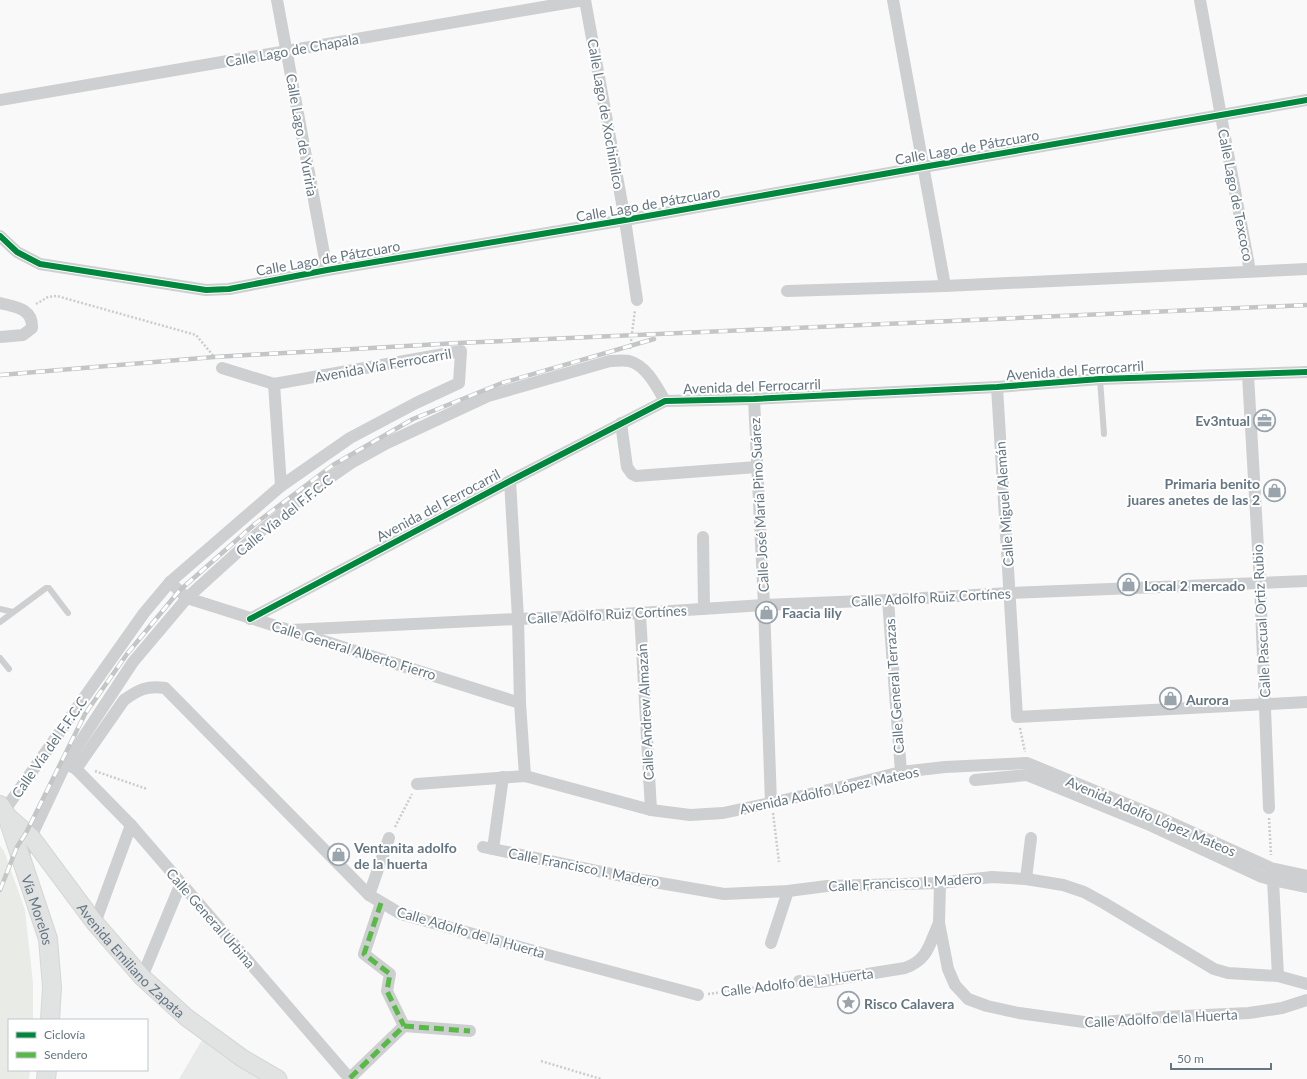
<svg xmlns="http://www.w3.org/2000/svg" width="1307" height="1079" viewBox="0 0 1307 1079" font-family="Lato,sans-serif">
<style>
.built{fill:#e8e9e9}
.green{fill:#e8ebe6}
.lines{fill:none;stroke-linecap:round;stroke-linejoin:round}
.secondary-casing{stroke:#d5d6d7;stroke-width:19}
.primary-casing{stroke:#d5d6d7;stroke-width:20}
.path{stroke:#cbcccd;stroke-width:2.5;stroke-dasharray:2 2;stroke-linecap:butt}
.lane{stroke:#cecfd0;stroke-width:6}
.street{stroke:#cecfd0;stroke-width:12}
.secondary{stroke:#e1e2e2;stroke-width:17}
.primary{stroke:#e1e2e2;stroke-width:18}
.rail-casing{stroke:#c3c5c6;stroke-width:4.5}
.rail{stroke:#fff;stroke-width:3;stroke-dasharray:9;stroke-linecap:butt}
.quiet{stroke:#58b947;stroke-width:5;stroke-dasharray:10 5;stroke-linecap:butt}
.cycleway-casing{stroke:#fff;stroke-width:8}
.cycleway{stroke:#00873e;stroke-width:6}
.labels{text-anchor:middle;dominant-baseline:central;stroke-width:4;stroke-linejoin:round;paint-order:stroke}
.street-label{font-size:14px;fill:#657683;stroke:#fff}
.poi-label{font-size:14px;font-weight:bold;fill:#657683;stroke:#fff;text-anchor:start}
</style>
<rect width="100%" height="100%" fill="#f9f9f9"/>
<!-- built -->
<path class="built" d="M202 1040 227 1059 263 1079H179Z"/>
<!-- green -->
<path class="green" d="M0 846 4 851 25 910 33 983V1020H9V1070H30L29 1079H0Z"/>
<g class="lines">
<defs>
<g id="secondary">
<path id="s1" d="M7 816 31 837 95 923 142 977 186 1017 242 1058 278 1079"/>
</g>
<g id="primary">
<path id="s2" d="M0 805 7 816 48 939 52 987 50 1020"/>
<path d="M46 1079 47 1070"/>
</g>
</defs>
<!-- secondary casing -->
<use href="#secondary" class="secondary-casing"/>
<!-- primary casing -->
<use href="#primary" class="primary-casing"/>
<!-- path -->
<g class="path">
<path d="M36 304 48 297 57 296 196 335 216 359"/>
<path d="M630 349 635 310"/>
<path d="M1020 728 1025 752"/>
<path d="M95 771 147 789"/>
<path d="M773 813 779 862"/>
<path d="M1269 818 1271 855"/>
<path d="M395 827 412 794"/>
<path d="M708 994 789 983"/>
<path d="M541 1061 601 1079"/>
</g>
<!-- lane -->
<g class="lane">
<path d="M1100 379 1104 434"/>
<path d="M0 609 13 612"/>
<path d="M0 622 46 588H49L68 613"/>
<path d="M0 658 9 669"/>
</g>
<!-- street -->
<g class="street">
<path d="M277 0 327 270"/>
<path d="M585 0 625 220 637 300"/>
<path d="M893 0 945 286"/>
<path d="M1200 0 1221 116 1250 271"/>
<path d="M0 100 584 0"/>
<path d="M0 236 17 252 40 264 206 290 229 289 327 270 625 220 923 167 1307 100"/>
<path d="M787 291 945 286 1307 269"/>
<path d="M0 303C15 307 33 308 32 328L23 335 0 337"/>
<path d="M1248 375 1260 583 1269 808"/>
<path d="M274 384 281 486"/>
<path d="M997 387 1017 717 1307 702"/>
<path d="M754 399 764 605 771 803"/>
<path d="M621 423 627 467 632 474 636 476 757 467"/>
<path d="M510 481 518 618 520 703 525 776"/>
<path d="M703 537 704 609"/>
<path d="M170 582 187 598 520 703"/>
<path d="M888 600 901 772"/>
<path d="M640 613 651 810"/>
<path d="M250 619 510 481 665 401 754 399 997 387 1100 379 1307 372"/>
<path d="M291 630 640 613 764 605 888 600 1010 593 1307 581"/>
<path d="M70 766 76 769 131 825 350 1079"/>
<path d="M76 769 124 700C138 690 147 685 165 688L369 895 401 914 552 956 698 995"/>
<path d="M975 780 1027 775 1152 826 1262 877 1273 880 1307 887"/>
<path d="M417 784 525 776 651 810 690 815 723 813 771 803 849 785 901 772 945 767 1027 763 1156 816 1271 868 1307 876"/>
<path d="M4 811 144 613 170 582 281 486 350 438 416 403 459 383 461 351 274 384 222 368"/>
<path d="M483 847 631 878 724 894 788 891 827 886 940 883 992 877 1026 879 1063 885 1084 892 1104 903 1214 969 1228 973 1278 976 1307 984"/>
<path d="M493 849 503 777"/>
<path d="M22 859 31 837 65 765 133 662 187 598 262 530 309 492 351 463 387 443 488 396 610 361C616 361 623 360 629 361 646 365 657 387 665 401"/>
<path d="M1026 879 1031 838"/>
<path d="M1273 880 1278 976"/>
<path d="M940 883 939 923 948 969 955 985 968 999 987 1006 1019 1013 1091 1023 1162 1017 1249 1013 1282 1008 1307 1000"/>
<path d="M369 895 389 838"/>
<path d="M381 903 364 954 390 974 387 991 404 1026"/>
<path d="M95 923 131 825"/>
<path d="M771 943 788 891"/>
<path d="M142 977 181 883"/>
<path d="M799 981 818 982 905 968C929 959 929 944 939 923"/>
<path d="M404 1026 470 1031"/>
<path d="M350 1078 404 1026"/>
</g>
<!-- secondary -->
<use href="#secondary" class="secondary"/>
<!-- primary -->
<use href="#primary" class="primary"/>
<defs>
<g id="rail">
<path d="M0 375 214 357 458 343 1307 305"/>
<path d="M0 890 17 847 26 833 85 714 127 654 179 591 256 523 333 465 413 419 502 383 654 339"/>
</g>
</defs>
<!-- rail casing -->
<use href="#rail" class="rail-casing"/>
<!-- rail -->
<use href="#rail" class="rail"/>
<!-- quiet -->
<g class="quiet">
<path d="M381 903 364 954 390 974 387 991 404 1026"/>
<path d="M404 1026 470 1031"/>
<path d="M350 1078 404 1026"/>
</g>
<defs>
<g id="cycleway">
<path d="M0 236 17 252 40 264 206 290 229 289 327 270 625 220 923 167 1307 100"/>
<path d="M250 619 510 481 665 401 754 399 997 387 1100 379 1307 372"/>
</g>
</defs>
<!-- cycleway casing -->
<use href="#cycleway" class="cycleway-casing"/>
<!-- cycleway -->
<use href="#cycleway" class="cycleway"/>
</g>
<!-- icons -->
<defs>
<symbol id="office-ring" viewBox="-11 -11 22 22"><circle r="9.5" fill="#fff" stroke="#99a4ac" stroke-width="1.5"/><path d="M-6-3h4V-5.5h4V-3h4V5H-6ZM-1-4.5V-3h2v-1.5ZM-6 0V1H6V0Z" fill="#99a4ac"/></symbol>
<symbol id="shop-ring" viewBox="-11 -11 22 22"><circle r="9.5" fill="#fff" stroke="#99a4ac" stroke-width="1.5"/><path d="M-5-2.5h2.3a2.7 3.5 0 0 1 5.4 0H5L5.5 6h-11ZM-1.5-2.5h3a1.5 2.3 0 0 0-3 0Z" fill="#99a4ac"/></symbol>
<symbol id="sight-ring" viewBox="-11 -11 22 22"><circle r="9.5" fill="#fff" stroke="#99a4ac" stroke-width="1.5"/><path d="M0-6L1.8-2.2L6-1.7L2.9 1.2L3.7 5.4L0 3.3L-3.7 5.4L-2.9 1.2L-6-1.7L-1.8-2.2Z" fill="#99a4ac"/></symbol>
</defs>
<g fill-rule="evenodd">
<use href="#office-ring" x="1252" y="408" width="25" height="25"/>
<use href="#shop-ring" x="1262" y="478" width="25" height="25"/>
<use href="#shop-ring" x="1116" y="572" width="25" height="25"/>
<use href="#shop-ring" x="754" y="600" width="25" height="25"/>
<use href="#shop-ring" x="1158" y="686" width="25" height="25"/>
<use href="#shop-ring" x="326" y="842" width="25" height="25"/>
<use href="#sight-ring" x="836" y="990" width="25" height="25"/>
</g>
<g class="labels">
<!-- street labels -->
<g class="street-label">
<text transform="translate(292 50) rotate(-10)">Calle Lago de Chapala</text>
<text transform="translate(606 114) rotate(80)">Calle Lago de Xochimilco</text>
<text transform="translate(302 135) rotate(80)">Calle Lago de Yuriria</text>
<text transform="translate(967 147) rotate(-10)">Calle Lago de Pátzcuaro</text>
<text transform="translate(1236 195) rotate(79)">Calle Lago de Texcoco</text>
<text transform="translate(648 204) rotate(-10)">Calle Lago de Pátzcuaro</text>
<text transform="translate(328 258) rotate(-10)">Calle Lago de Pátzcuaro</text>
<text transform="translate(383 365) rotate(-10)">Avenida Vía Ferrocarril</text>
<text transform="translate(1075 370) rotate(-4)">Avenida del Ferrocarril</text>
<text transform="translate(752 386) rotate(-2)">Avenida del Ferrocarril</text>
<text transform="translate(1004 504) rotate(-94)">Calle Miguel Alemán</text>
<text transform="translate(438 505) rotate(-28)">Avenida del Ferrocarril</text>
<text transform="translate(759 505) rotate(-93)">Calle José María Pino Suárez</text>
<text transform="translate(284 515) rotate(-39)">Calle Vía del F.F.C.C</text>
<text transform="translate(931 597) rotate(-3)">Calle Adolfo Ruiz Cortínes</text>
<text transform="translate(607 614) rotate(-3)">Calle Adolfo Ruiz Cortínes</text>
<text transform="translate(1261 621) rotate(-93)">Calle Pascual Ortiz Rubio</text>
<text transform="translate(354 650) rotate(17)">Calle General Alberto Fierro</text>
<text transform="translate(894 686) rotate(-94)">Calle General Terrazas</text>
<text transform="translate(645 712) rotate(-93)">Calle Andrew Almazán</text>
<text transform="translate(49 747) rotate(-55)">Calle Vía del F.F.C.C</text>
<text transform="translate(829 790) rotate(-12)">Avenida Adolfo López Mateos</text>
<text transform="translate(1151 816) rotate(23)">Avenida Adolfo López Mateos</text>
<text transform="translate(584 867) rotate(11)">Calle Francisco I. Madero</text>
<text transform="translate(905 882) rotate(-3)">Calle Francisco I. Madero</text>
<text stroke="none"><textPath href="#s2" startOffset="112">Vía Morelos</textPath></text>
<text transform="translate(211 918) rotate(49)">Calle General Urbina</text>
<text transform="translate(471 932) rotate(16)">Calle Adolfo de la Huerta</text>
<text stroke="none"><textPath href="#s1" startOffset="191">Avenida Emiliano Zapata</textPath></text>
<text transform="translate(797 982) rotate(-7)">Calle Adolfo de la Huerta</text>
<text transform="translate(1161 1018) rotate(-3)">Calle Adolfo de la Huerta</text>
</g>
<!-- poi labels -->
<g class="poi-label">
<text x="1250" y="420" text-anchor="end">Ev3ntual</text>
<text x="1260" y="483" text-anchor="end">Primaria benito<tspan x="1260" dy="16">juares anetes de las 2</tspan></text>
<text x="1144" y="585">Local 2 mercado</text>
<text x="782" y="612">Faacia lily</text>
<text x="1186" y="699">Aurora</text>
<text x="354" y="847">Ventanita adolfo<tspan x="354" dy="16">de la huerta</tspan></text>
<text x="864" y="1003">Risco Calavera</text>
</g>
</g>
<!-- legend -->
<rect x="8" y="1019" width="140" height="52" fill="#ffffff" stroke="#c1c8cd"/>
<rect x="16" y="1032" width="20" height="6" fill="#00873e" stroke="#c1c8cd"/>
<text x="44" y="1039" font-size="12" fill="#657683">Ciclovía</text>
<rect x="16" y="1052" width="20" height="6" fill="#58b947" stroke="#c1c8cd"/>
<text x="44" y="1059" font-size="12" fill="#657683">Sendero</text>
<!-- scale -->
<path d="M1171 1063v6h100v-6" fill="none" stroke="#657683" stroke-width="2"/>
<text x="1177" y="1063" font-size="12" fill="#657683" stroke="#ffffff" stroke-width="3" paint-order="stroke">50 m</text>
</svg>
